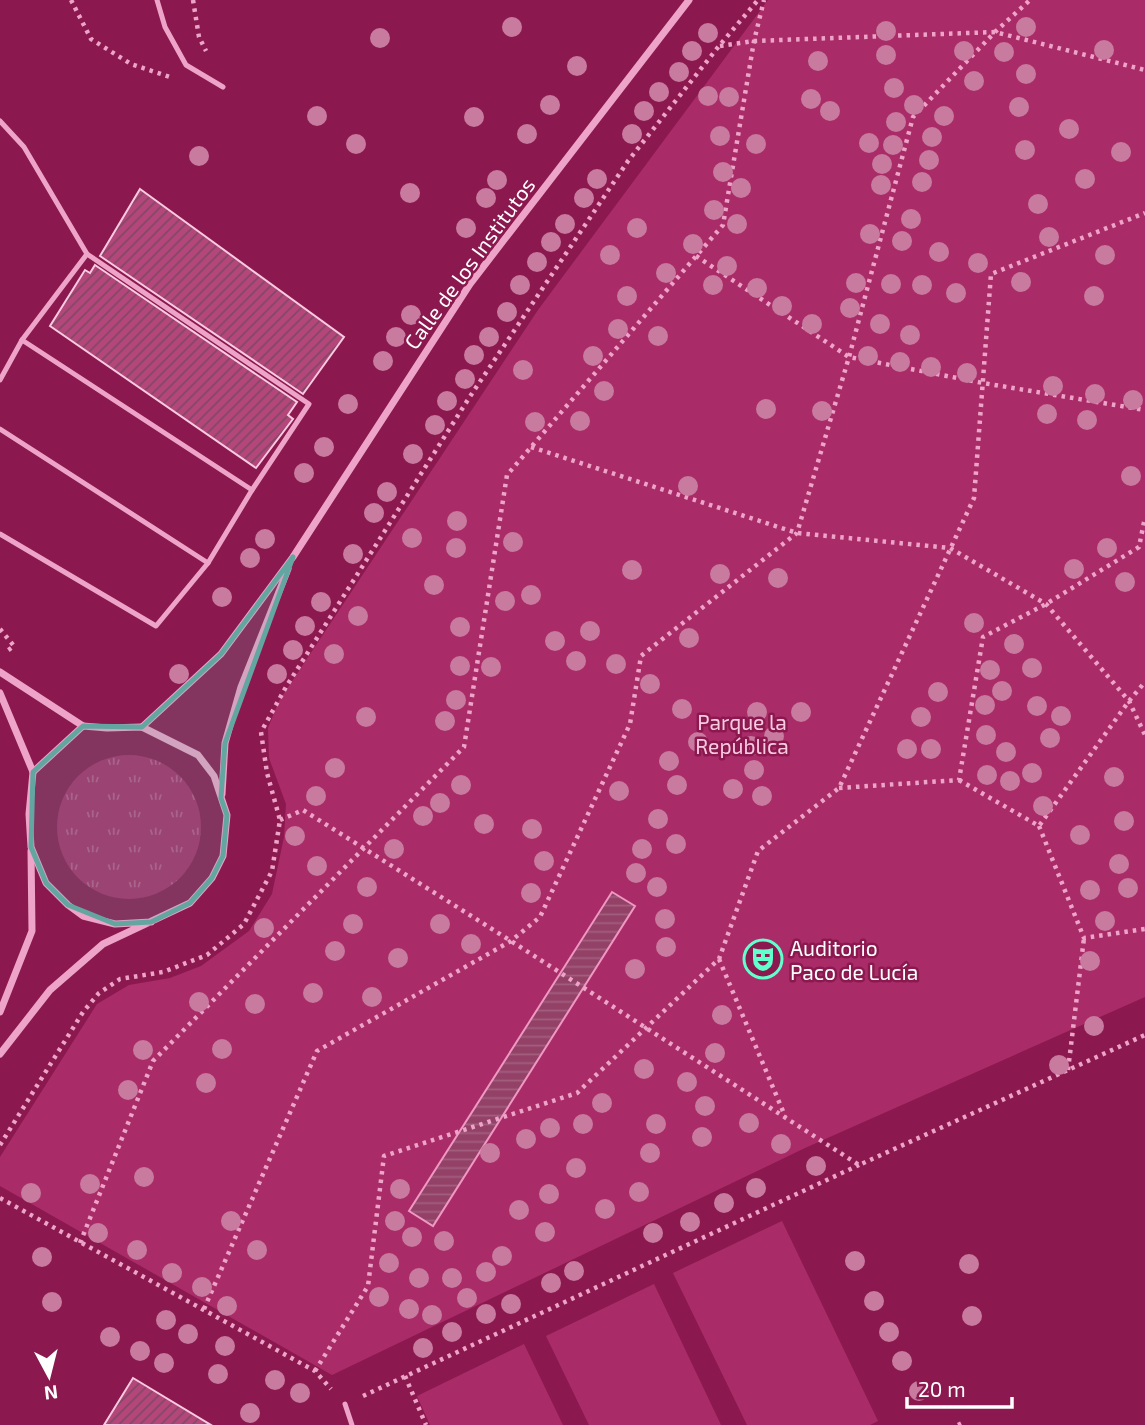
<svg xmlns="http://www.w3.org/2000/svg" width="1145" height="1425" viewBox="0 0 1145 1425" font-family="'Exo 2',sans-serif">
<style>
.grass{fill:url(#grass-tufts)}
.green{fill:#a92c69}
.water{fill:url(#water-rules);stroke:#f097c3;stroke-width:2}
.building{fill:url(#building-hatch);stroke:#facae1;stroke-width:2}
.lines{fill:none;stroke-linecap:round;stroke-linejoin:round}
.path{stroke:#eea4c8;stroke-width:4.5;stroke-dasharray:3.5 5;stroke-linecap:butt}
.lane{stroke:#eea4c8;stroke-width:5}
.street{stroke:#eea4c8;stroke-width:7}
.tree{fill:#c87a9f}
.marked{fill:#63a6a1;fill-opacity:0.2;stroke:#63a6a1;stroke-width:5;stroke-linejoin:round}
.labels{text-anchor:middle;dominant-baseline:central;stroke-width:5;stroke-linejoin:round;paint-order:stroke}
.street-label{font-size:21px;fill:#fff;stroke:#8b194f}
.park-label{font-size:21px;fill:#facae1;stroke:#8b194f}
.poi-label{font-size:21px;fill:#fff;stroke:#8b194f;text-anchor:start}
</style>
<defs>
<pattern id="grass-tufts" width="24" height="20" patternUnits="userSpaceOnUse" patternTransform="scale(1.75)"><rect width="24" height="20" fill="#a92c69"/><path d="M3 7l-1-3M5 7V3M7 7l1-3M15 17l-1-3M17 17v-4M19 17l1-3" fill="none" stroke="#ba5687"/></pattern>
<pattern id="water-rules" width="6" height="5" patternUnits="userSpaceOnUse" patternTransform="scale(1.75)"><rect width="6" height="5" fill="#934167"/><path d="M0 2.5h6" fill="none" stroke="#a35e7e"/></pattern>
<pattern id="building-hatch" width="6" height="6" patternUnits="userSpaceOnUse" patternTransform="scale(1.75)"><rect width="6" height="6" fill="#b5467b"/><path d="M-1 1l2-2M0 6l6-6M5 7l2-2" fill="none" stroke="#804964"/></pattern>
</defs>
<rect width="100%" height="100%" fill="#8b194f"/>
<!-- grass -->
<circle class="grass" cx="129" cy="827" r="72"/>
<!-- green -->
<g class="green">
<path d="M768 0H1145V997L805 1148 332 1375 0 1186V1157L97 1004 129 985 170 978 201 966 249 931 272 894 284 837 286 804 269 758 268 728 279 701 538 310Z"/>
<path d="M782 1221 878 1421 870 1425H747L673 1273Z"/>
<path d="M654 1284 721 1425H589L546 1336Z"/>
<path d="M524 1344 563 1425H430L417 1396Z"/>
</g>
<!-- water -->
<path class="water" d="M612 892 635 906 433 1226 409 1211Z"/>
<!-- building -->
<g class="building">
<path d="M140 189 344 337 303 394 100 256Z"/>
<path d="M95 265 297 402 288 415 293 419 256 468 50 326 85 270 90 273Z"/>
<path d="M133 1378 211 1425H104Z"/>
</g>
<g class="lines">
<!-- path -->
<g class="path">
<path d="M71 0 91 39 131 64 170 77"/>
<path d="M193 0 199 37 206 51"/>
<path d="M720 46 754 41 995 32 1145 70"/>
<path d="M696 256 849 357 983 383 1145 410"/>
<path d="M531 447 797 533 950 548 1046 604 1129 701 1145 735"/>
<path d="M0 629 14 646 7 651"/>
<path d="M959 780 1039 826 1129 701 1145 682"/>
<path d="M839 788 959 780 983 637 1046 604 1139 547 1145 517"/>
<path d="M280 820 303 810 511 941 859 1165 1145 1035"/>
<path d="M1039 826 1084 938 1145 929"/>
<path d="M719 959 785 1116"/>
<path d="M1068 1070 1084 938"/>
<path d="M0 1145 83 1012 99 993 120 979 163 972 207 955 244 924 272 871 280 820 267 773 261 732 286 687 469 398 628 161 719 46 758 0"/>
<path d="M0 1198 315 1371 331 1389"/>
<path d="M80 1243 153 1061 464 747 507 475 723 225 754 41 764 0"/>
<path d="M204 1309 317 1051 511 941 540 917 630 724 641 656 797 533 849 357 913 117 995 32 1030 0"/>
<path d="M315 1371 368 1286 384 1156 577 1093 719 959 758 851 839 788 974 498 991 274 1145 213"/>
<path d="M405 1376 426 1425"/>
<path d="M363 1396 859 1165"/>
<path d="M958 1425 962 1423"/>
</g>
<!-- lane -->
<g class="lane">
<path d="M157 0 165 27 186 65 223 87"/>
<path d="M0 121 24 147 87 254 309 404 252 490 22 340 0 380"/>
<path d="M22 340 87 254"/>
<path d="M0 429 208 563 156 626 0 534"/>
<path d="M208 563 252 490"/>
<path d="M345 1404 352 1425"/>
</g>
<!-- street -->
<g class="street">
<path d="M0 672 83 726"/>
<path d="M0 693 33 772"/>
<path d="M142 727 221 654 293 557 470 284 689 0"/>
<path d="M222 794 225 743 241 687 288 569"/>
<path d="M0 1012 32 931 31 851"/>
<path d="M0 1054 50 990 103 944 190 903 212 878 223 856 227 815 214 776 198 755 142 727 107 728 83 726 33 772 29 814 31 847 46 883 68 905 83 916 115 924 151 922"/>
</g>
</g>
<!-- trees -->
<g class="tree">
<circle cx="512" cy="27" r="10"/>
<circle cx="1026" cy="27" r="10"/>
<circle cx="886" cy="31" r="10"/>
<circle cx="708" cy="33" r="10"/>
<circle cx="380" cy="38" r="10"/>
<circle cx="1104" cy="50" r="10"/>
<circle cx="692" cy="51" r="10"/>
<circle cx="964" cy="51" r="10"/>
<circle cx="1004" cy="52" r="10"/>
<circle cx="886" cy="55" r="10"/>
<circle cx="818" cy="61" r="10"/>
<circle cx="577" cy="66" r="10"/>
<circle cx="679" cy="72" r="10"/>
<circle cx="1026" cy="74" r="10"/>
<circle cx="974" cy="81" r="10"/>
<circle cx="894" cy="88" r="10"/>
<circle cx="659" cy="92" r="10"/>
<circle cx="708" cy="96" r="10"/>
<circle cx="729" cy="97" r="10"/>
<circle cx="811" cy="99" r="10"/>
<circle cx="550" cy="105" r="10"/>
<circle cx="914" cy="105" r="10"/>
<circle cx="1019" cy="107" r="10"/>
<circle cx="644" cy="111" r="10"/>
<circle cx="830" cy="111" r="10"/>
<circle cx="317" cy="116" r="10"/>
<circle cx="944" cy="116" r="10"/>
<circle cx="474" cy="117" r="10"/>
<circle cx="896" cy="122" r="10"/>
<circle cx="1069" cy="129" r="10"/>
<circle cx="527" cy="134" r="10"/>
<circle cx="632" cy="134" r="10"/>
<circle cx="720" cy="136" r="10"/>
<circle cx="932" cy="137" r="10"/>
<circle cx="869" cy="143" r="10"/>
<circle cx="356" cy="144" r="10"/>
<circle cx="756" cy="144" r="10"/>
<circle cx="893" cy="145" r="10"/>
<circle cx="1025" cy="150" r="10"/>
<circle cx="1121" cy="152" r="10"/>
<circle cx="199" cy="156" r="10"/>
<circle cx="929" cy="160" r="10"/>
<circle cx="882" cy="164" r="10"/>
<circle cx="723" cy="172" r="10"/>
<circle cx="597" cy="179" r="10"/>
<circle cx="1085" cy="179" r="10"/>
<circle cx="497" cy="180" r="10"/>
<circle cx="922" cy="182" r="10"/>
<circle cx="881" cy="185" r="10"/>
<circle cx="741" cy="188" r="10"/>
<circle cx="410" cy="193" r="10"/>
<circle cx="486" cy="198" r="10"/>
<circle cx="584" cy="198" r="10"/>
<circle cx="1038" cy="204" r="10"/>
<circle cx="714" cy="210" r="10"/>
<circle cx="911" cy="219" r="10"/>
<circle cx="565" cy="224" r="10"/>
<circle cx="737" cy="224" r="10"/>
<circle cx="466" cy="228" r="10"/>
<circle cx="637" cy="228" r="10"/>
<circle cx="870" cy="234" r="10"/>
<circle cx="1049" cy="237" r="10"/>
<circle cx="902" cy="241" r="10"/>
<circle cx="551" cy="242" r="10"/>
<circle cx="693" cy="244" r="10"/>
<circle cx="939" cy="252" r="10"/>
<circle cx="610" cy="255" r="10"/>
<circle cx="1105" cy="255" r="10"/>
<circle cx="537" cy="262" r="10"/>
<circle cx="978" cy="263" r="10"/>
<circle cx="727" cy="266" r="10"/>
<circle cx="666" cy="273" r="10"/>
<circle cx="1021" cy="282" r="10"/>
<circle cx="856" cy="283" r="10"/>
<circle cx="891" cy="284" r="10"/>
<circle cx="520" cy="285" r="10"/>
<circle cx="713" cy="285" r="10"/>
<circle cx="922" cy="285" r="10"/>
<circle cx="757" cy="288" r="10"/>
<circle cx="956" cy="293" r="10"/>
<circle cx="627" cy="296" r="10"/>
<circle cx="1094" cy="296" r="10"/>
<circle cx="782" cy="306" r="10"/>
<circle cx="850" cy="308" r="10"/>
<circle cx="507" cy="312" r="10"/>
<circle cx="411" cy="315" r="10"/>
<circle cx="812" cy="324" r="10"/>
<circle cx="880" cy="324" r="10"/>
<circle cx="618" cy="329" r="10"/>
<circle cx="910" cy="335" r="10"/>
<circle cx="658" cy="336" r="10"/>
<circle cx="396" cy="337" r="10"/>
<circle cx="489" cy="337" r="10"/>
<circle cx="474" cy="355" r="10"/>
<circle cx="593" cy="356" r="10"/>
<circle cx="868" cy="356" r="10"/>
<circle cx="383" cy="361" r="10"/>
<circle cx="900" cy="362" r="10"/>
<circle cx="931" cy="367" r="10"/>
<circle cx="523" cy="370" r="10"/>
<circle cx="967" cy="373" r="10"/>
<circle cx="465" cy="379" r="10"/>
<circle cx="1053" cy="386" r="10"/>
<circle cx="604" cy="391" r="10"/>
<circle cx="1095" cy="394" r="10"/>
<circle cx="1133" cy="400" r="10"/>
<circle cx="447" cy="401" r="10"/>
<circle cx="348" cy="404" r="10"/>
<circle cx="766" cy="409" r="10"/>
<circle cx="822" cy="411" r="10"/>
<circle cx="1047" cy="414" r="10"/>
<circle cx="1087" cy="420" r="10"/>
<circle cx="580" cy="421" r="10"/>
<circle cx="535" cy="422" r="10"/>
<circle cx="435" cy="425" r="10"/>
<circle cx="324" cy="447" r="10"/>
<circle cx="413" cy="454" r="10"/>
<circle cx="304" cy="473" r="10"/>
<circle cx="1131" cy="476" r="10"/>
<circle cx="688" cy="486" r="10"/>
<circle cx="387" cy="492" r="10"/>
<circle cx="374" cy="513" r="10"/>
<circle cx="457" cy="521" r="10"/>
<circle cx="412" cy="538" r="10"/>
<circle cx="265" cy="539" r="10"/>
<circle cx="513" cy="542" r="10"/>
<circle cx="456" cy="548" r="10"/>
<circle cx="1107" cy="548" r="10"/>
<circle cx="353" cy="554" r="10"/>
<circle cx="250" cy="558" r="10"/>
<circle cx="1074" cy="569" r="10"/>
<circle cx="632" cy="570" r="10"/>
<circle cx="720" cy="574" r="10"/>
<circle cx="778" cy="578" r="10"/>
<circle cx="1125" cy="582" r="10"/>
<circle cx="434" cy="585" r="10"/>
<circle cx="531" cy="595" r="10"/>
<circle cx="222" cy="597" r="10"/>
<circle cx="505" cy="601" r="10"/>
<circle cx="321" cy="602" r="10"/>
<circle cx="358" cy="616" r="10"/>
<circle cx="974" cy="623" r="10"/>
<circle cx="305" cy="626" r="10"/>
<circle cx="460" cy="627" r="10"/>
<circle cx="590" cy="631" r="10"/>
<circle cx="689" cy="638" r="10"/>
<circle cx="555" cy="641" r="10"/>
<circle cx="1014" cy="644" r="10"/>
<circle cx="293" cy="650" r="10"/>
<circle cx="334" cy="654" r="10"/>
<circle cx="576" cy="661" r="10"/>
<circle cx="616" cy="664" r="10"/>
<circle cx="460" cy="666" r="10"/>
<circle cx="491" cy="667" r="10"/>
<circle cx="1032" cy="668" r="10"/>
<circle cx="990" cy="670" r="10"/>
<circle cx="179" cy="674" r="10"/>
<circle cx="277" cy="674" r="10"/>
<circle cx="650" cy="684" r="10"/>
<circle cx="1002" cy="691" r="10"/>
<circle cx="938" cy="692" r="10"/>
<circle cx="456" cy="700" r="10"/>
<circle cx="985" cy="705" r="10"/>
<circle cx="1037" cy="706" r="10"/>
<circle cx="682" cy="709" r="10"/>
<circle cx="757" cy="712" r="10"/>
<circle cx="801" cy="712" r="10"/>
<circle cx="1061" cy="716" r="10"/>
<circle cx="366" cy="717" r="10"/>
<circle cx="921" cy="717" r="10"/>
<circle cx="445" cy="721" r="10"/>
<circle cx="986" cy="735" r="10"/>
<circle cx="774" cy="736" r="10"/>
<circle cx="1050" cy="738" r="10"/>
<circle cx="698" cy="742" r="10"/>
<circle cx="751" cy="746" r="10"/>
<circle cx="907" cy="749" r="10"/>
<circle cx="931" cy="749" r="10"/>
<circle cx="1006" cy="752" r="10"/>
<circle cx="669" cy="761" r="10"/>
<circle cx="335" cy="768" r="10"/>
<circle cx="754" cy="770" r="10"/>
<circle cx="1032" cy="773" r="10"/>
<circle cx="987" cy="775" r="10"/>
<circle cx="1114" cy="777" r="10"/>
<circle cx="1010" cy="781" r="10"/>
<circle cx="461" cy="785" r="10"/>
<circle cx="677" cy="785" r="10"/>
<circle cx="733" cy="789" r="10"/>
<circle cx="619" cy="791" r="10"/>
<circle cx="316" cy="796" r="10"/>
<circle cx="762" cy="796" r="10"/>
<circle cx="440" cy="803" r="10"/>
<circle cx="1043" cy="806" r="10"/>
<circle cx="423" cy="816" r="10"/>
<circle cx="658" cy="819" r="10"/>
<circle cx="1124" cy="821" r="10"/>
<circle cx="484" cy="824" r="10"/>
<circle cx="532" cy="829" r="10"/>
<circle cx="1080" cy="835" r="10"/>
<circle cx="295" cy="836" r="10"/>
<circle cx="676" cy="844" r="10"/>
<circle cx="394" cy="849" r="10"/>
<circle cx="642" cy="849" r="10"/>
<circle cx="544" cy="861" r="10"/>
<circle cx="1119" cy="864" r="10"/>
<circle cx="317" cy="866" r="10"/>
<circle cx="636" cy="873" r="10"/>
<circle cx="367" cy="887" r="10"/>
<circle cx="657" cy="887" r="10"/>
<circle cx="1128" cy="888" r="10"/>
<circle cx="1090" cy="890" r="10"/>
<circle cx="531" cy="893" r="10"/>
<circle cx="665" cy="919" r="10"/>
<circle cx="1105" cy="921" r="10"/>
<circle cx="353" cy="924" r="10"/>
<circle cx="440" cy="924" r="10"/>
<circle cx="264" cy="928" r="10"/>
<circle cx="471" cy="944" r="10"/>
<circle cx="666" cy="947" r="10"/>
<circle cx="335" cy="951" r="10"/>
<circle cx="398" cy="958" r="10"/>
<circle cx="1090" cy="961" r="10"/>
<circle cx="635" cy="969" r="10"/>
<circle cx="313" cy="993" r="10"/>
<circle cx="372" cy="997" r="10"/>
<circle cx="199" cy="1002" r="10"/>
<circle cx="255" cy="1004" r="10"/>
<circle cx="722" cy="1015" r="10"/>
<circle cx="1094" cy="1026" r="10"/>
<circle cx="222" cy="1049" r="10"/>
<circle cx="143" cy="1050" r="10"/>
<circle cx="715" cy="1053" r="10"/>
<circle cx="1059" cy="1065" r="10"/>
<circle cx="644" cy="1069" r="10"/>
<circle cx="687" cy="1082" r="10"/>
<circle cx="206" cy="1083" r="10"/>
<circle cx="128" cy="1090" r="10"/>
<circle cx="602" cy="1103" r="10"/>
<circle cx="705" cy="1106" r="10"/>
<circle cx="749" cy="1123" r="10"/>
<circle cx="583" cy="1124" r="10"/>
<circle cx="656" cy="1124" r="10"/>
<circle cx="550" cy="1128" r="10"/>
<circle cx="702" cy="1137" r="10"/>
<circle cx="526" cy="1139" r="10"/>
<circle cx="781" cy="1144" r="10"/>
<circle cx="490" cy="1153" r="10"/>
<circle cx="650" cy="1153" r="10"/>
<circle cx="816" cy="1166" r="10"/>
<circle cx="576" cy="1168" r="10"/>
<circle cx="144" cy="1177" r="10"/>
<circle cx="90" cy="1184" r="10"/>
<circle cx="756" cy="1188" r="10"/>
<circle cx="400" cy="1189" r="10"/>
<circle cx="639" cy="1192" r="10"/>
<circle cx="31" cy="1193" r="10"/>
<circle cx="549" cy="1194" r="10"/>
<circle cx="724" cy="1203" r="10"/>
<circle cx="605" cy="1209" r="10"/>
<circle cx="519" cy="1210" r="10"/>
<circle cx="231" cy="1221" r="10"/>
<circle cx="395" cy="1221" r="10"/>
<circle cx="690" cy="1222" r="10"/>
<circle cx="545" cy="1232" r="10"/>
<circle cx="98" cy="1233" r="10"/>
<circle cx="653" cy="1233" r="10"/>
<circle cx="412" cy="1237" r="10"/>
<circle cx="444" cy="1241" r="10"/>
<circle cx="137" cy="1250" r="10"/>
<circle cx="257" cy="1250" r="10"/>
<circle cx="502" cy="1256" r="10"/>
<circle cx="42" cy="1257" r="10"/>
<circle cx="855" cy="1261" r="10"/>
<circle cx="389" cy="1263" r="10"/>
<circle cx="969" cy="1264" r="10"/>
<circle cx="574" cy="1271" r="10"/>
<circle cx="486" cy="1272" r="10"/>
<circle cx="172" cy="1273" r="10"/>
<circle cx="419" cy="1278" r="10"/>
<circle cx="452" cy="1278" r="10"/>
<circle cx="551" cy="1283" r="10"/>
<circle cx="202" cy="1287" r="10"/>
<circle cx="379" cy="1297" r="10"/>
<circle cx="467" cy="1298" r="10"/>
<circle cx="874" cy="1301" r="10"/>
<circle cx="52" cy="1302" r="10"/>
<circle cx="511" cy="1304" r="10"/>
<circle cx="227" cy="1306" r="10"/>
<circle cx="409" cy="1309" r="10"/>
<circle cx="486" cy="1314" r="10"/>
<circle cx="432" cy="1315" r="10"/>
<circle cx="972" cy="1316" r="10"/>
<circle cx="166" cy="1320" r="10"/>
<circle cx="452" cy="1332" r="10"/>
<circle cx="889" cy="1332" r="10"/>
<circle cx="188" cy="1334" r="10"/>
<circle cx="110" cy="1337" r="10"/>
<circle cx="225" cy="1346" r="10"/>
<circle cx="423" cy="1348" r="10"/>
<circle cx="140" cy="1351" r="10"/>
<circle cx="902" cy="1361" r="10"/>
<circle cx="164" cy="1363" r="10"/>
<circle cx="218" cy="1374" r="10"/>
<circle cx="275" cy="1380" r="10"/>
<circle cx="919" cy="1391" r="10"/>
<circle cx="300" cy="1393" r="10"/>
<circle cx="250" cy="1413" r="10"/>
</g>
<!-- marked area -->
<path class="marked" d="M293 557 225 743 221 798 227 815 223 856 212 878 190 903 151 922 115 924 68 905 46 883 31 847 33 772 83 726 142 727 221 654Z"/>
<!-- icons -->
<defs>
<symbol id="theatre-ring" viewBox="-11 -11 22 22"><circle r="9.5" fill="#8b194f" stroke="#60ffcb" stroke-width="1.5"/><path d="M-5-5.5Q0-4 5-5.5V0Q5 5 0 6Q-5 5-5 0ZM-3.3-2.5H-1v1.5H-3.3ZM1-2.5H3.3v1.5H1ZM-2.8 1Q0 5.5 2.8 1Z" fill="#60ffcb"/></symbol>
</defs>
<g fill-rule="evenodd">
<use href="#theatre-ring" x="741" y="937" width="44" height="44"/>
</g>
<g class="labels">
<!-- street labels -->
<g class="street-label">
<text transform="translate(469 263) rotate(-54)">Calle de los Institutos</text>
</g>
<!-- park labels -->
<g class="park-label">
<text x="742" y="721">Parque la<tspan x="742" dy="24">República</tspan></text>
</g>
<!-- poi labels -->
<g class="poi-label">
<text x="790" y="947">Auditorio<tspan x="790" dy="24">Paco de Lucía</tspan></text>
</g>
</g>
<!-- north arrow -->
<g transform="translate(49 1376) rotate(173)" stroke="#8b194f" stroke-width="5" paint-order="stroke">
<path d="M0-5L12 26L0 18L-12 26Z" fill="#ffffff"/>
<text y="-10" font-size="19" font-weight="bold" text-anchor="middle" fill="#ffffff">N</text>
</g>
<!-- scale -->
<path d="M907 1397v10h105v-10" fill="none" stroke="#ffffff" stroke-width="3.5"/>
<text x="918" y="1397" font-size="21" fill="#ffffff" stroke="#8b194f" stroke-width="5" paint-order="stroke">20 m</text>
</svg>
